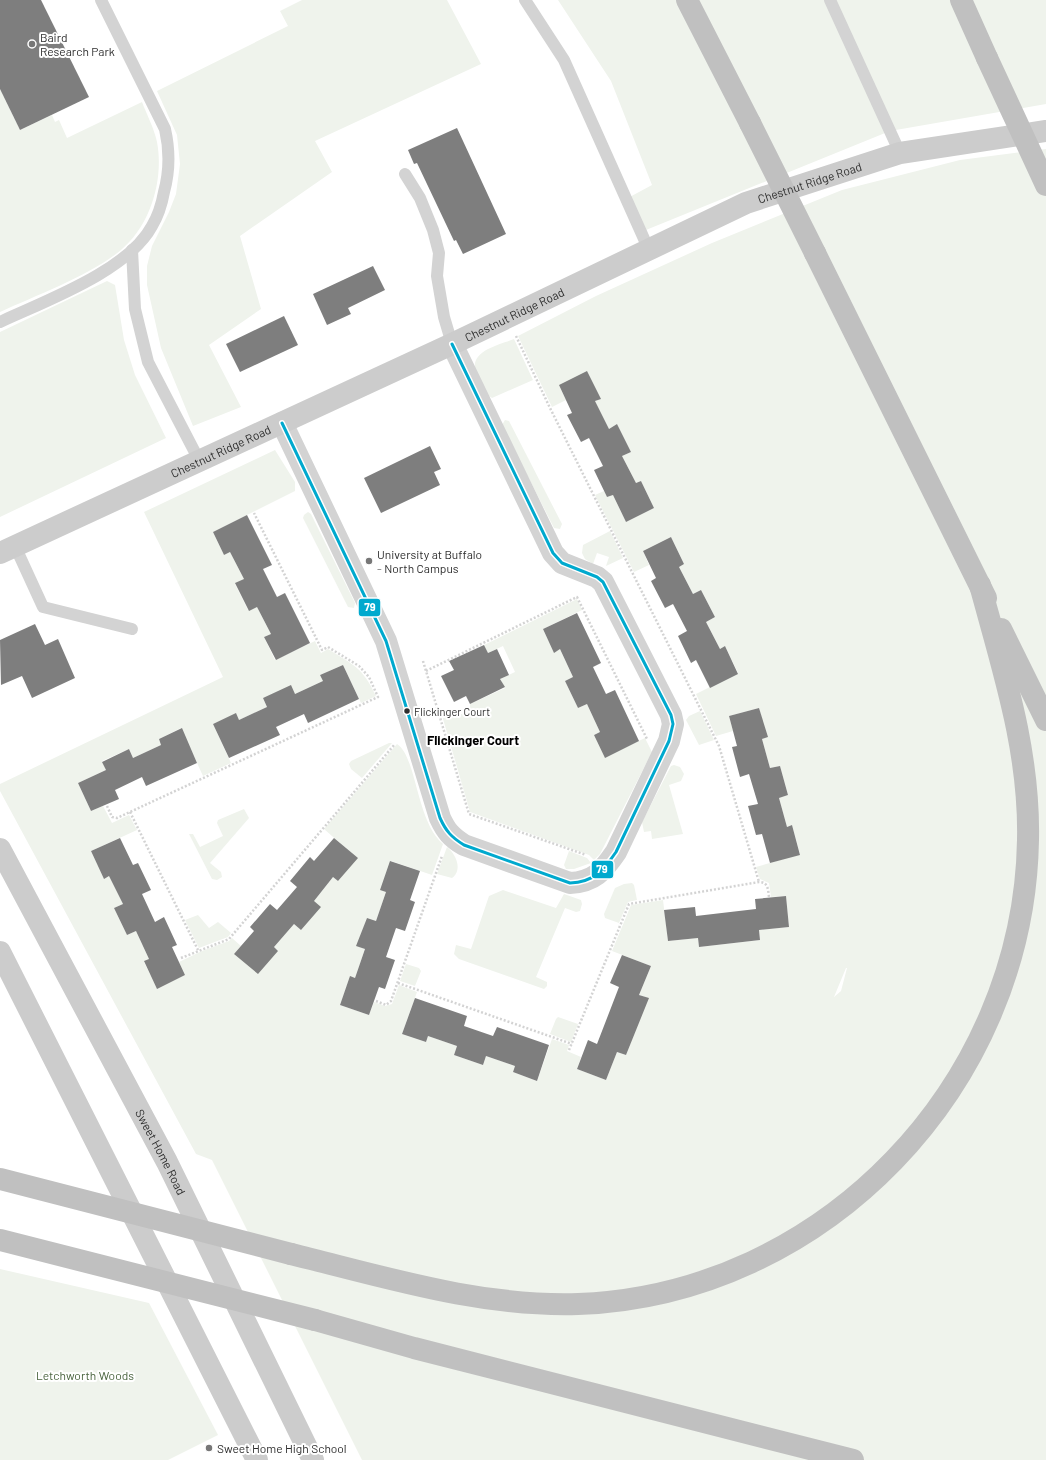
<svg xmlns="http://www.w3.org/2000/svg" width="1046" height="1460" viewBox="0 0 1046 1460" font-family="Barlow,sans-serif">
<style>
.green{fill:#eff3ec;fill-rule:evenodd}
.building{fill:#7e7e7e}
.lines{fill:none;stroke-linecap:round;stroke-linejoin:round}
.path{stroke:#d3d3d3;stroke-width:2.5;stroke-dasharray:2 2;stroke-linecap:butt}
.lane{stroke:#d3d3d3;stroke-width:12}
.street{stroke:#d3d3d3;stroke-width:22}
.secondary{stroke:#ccc;stroke-width:22}
.highway{stroke:#c0c0c0;stroke-width:22}
.highway-bridge{stroke:#c0c0c0;stroke-width:22}
.bus-1-casing{stroke:#fff;stroke-width:6}
.bus-1{stroke:#00a9ce;stroke-width:3}
.poi-dot{fill:#777;stroke:#fff;stroke-width:1.5}
.bus-dot{fill:#2e2e2e;stroke:#fff;stroke-width:1.5}
.labels{text-anchor:middle;dominant-baseline:central;stroke-width:4;stroke-linejoin:round;paint-order:stroke}
.bus-label{font-size:11px;fill:#2e2e2e;stroke:#fff;text-anchor:start}
.poi-label{font-size:12px;fill:#2e2e2e;stroke:#fff;text-anchor:start}
.street-label{font-size:12px;fill:#2e2e2e;stroke:#fff}
.park-label{font-size:12px;fill:#4b6540;stroke:#fff}
.neighbourhood-label{font-size:13px;font-weight:bold;fill:#000;stroke:#fff}
.line-badge{stroke:#fff;stroke-width:1.5}
.badge-label{font-size:11px;text-anchor:middle;font-weight:bold;fill:#fff}
</style>
<rect width="100%" height="100%" fill="#fff"/>
<!-- green -->
<g class="green">
<path d="M302 0H447L481 64 315 141 332 172 240 236 261 309 209 345 241 407 193 426 161 348 147 285V266L152 246 169 212 176 194 180 164 177 135 157 91 288 26 280 11Z"/>
<path d="M558 0H1046V104L890 131 641 232 626 199 652 185 611 81Z"/>
<path d="M0 89 20 130 52 115 55 122 59 120 67 138 142 102C147 115 154 128 157 142 164 179 151 225 121 250 91 275 37 295 0 312Z"/>
<path d="M1046 149V1460H362L212 1160 196 1154 0 791V784L223 677 144 512 275 450 295 482V491L213 532 224 555 230 552 244 579 235 584 248 610 257 607 271 634 264 637 275 660 315 641 321 653 328 649C355 666 362 667 376 696L361 703 343 665 320 675 323 681 295 694 263 698 267 707 239 720 236 714 213 724 231 763 203 776 181 728 159 739 161 745 133 758 129 749 102 761 106 770 78 783 91 811 103 806 112 823 129 815 137 830 91 851 104 878 109 876 123 904 114 908 127 935 136 931 149 959 144 962 157 988 185 975 179 962 202 951 229 941 232 938 241 946 234 954 278 951 274 947 294 924 301 930 314 901 333 877 338 881 357 858 324 829 397 744C417 757 416 821 443 844L432 875 391 861 381 890 386 892 376 921 367 918 357 946 365 949 355 978 350 977 340 1005 369 1015 374 1002 385 1006 392 1004 399 985 417 992 402 1034 426 1042 428 1036 457 1046 454 1055 483 1065 486 1056 515 1066 513 1072 537 1081 552 1039 569 1045 567 1051 581 1057 577 1069 606 1080 617 1052 626 1055 648 998 639 995 651 966 612 951 631 905 663 900 668 941 698 938 699 947 760 940 759 930 789 927 786 896 771 897 769 883 760 879 756 867 800 854 792 825 787 827 779 798 788 795 780 766 770 768 762 739 767 737 759 708 729 716 733 731 716 736 696 694 738 673 725 646 720 649 706 622 715 617 701 590 693 594 679 567 684 564 671 537 643 551 649 565 634 572 595 495 604 491 607 497 613 495 626 522 654 508 641 481 636 483 622 456 631 452 617 424 609 429 595 401 600 399 559 385 566 400 552 407 518 336 596 296 712 243 842 190 960 160ZM847 968 841 991 834 997 846 968Z"/>
<path d="M107 281 115 285 124 340 135 375 166 438 0 517V332Z"/>
<path d="M514 339 533 380 492 398 489 396C485 388 476 376 475 367 473 350 502 344 514 339Z"/>
<path d="M505 420 509 421 562 524 560 529 554 528 502 425Z"/>
<path d="M308 512 311 514 355 603 354 608 348 607 303 518 304 515Z"/>
<path d="M610 531 623 558 606 566 609 557 597 553 593 564 585 559 582 553 583 545Z"/>
<path d="M577 599 582 610 543 629 554 652 560 649 573 677 565 681 578 708 587 704 600 732 594 735 605 757 645 738 652 752 600 854 594 860 589 855 470 812 441 712 451 711 465 715 470 710V704L505 688 500 679 515 672 503 646 488 653 484 645Z"/>
<path d="M700 711 714 740 699 745 686 720 689 716Z"/>
<path d="M389 743H392L362 778 351 769 349 764 351 761Z"/>
<path d="M674 765 680 767 684 774 681 781 669 785 683 834 652 839 651 831 644 832 642 822 671 766Z"/>
<path d="M244 809 249 818 210 863 221 872 222 877 217 880 212 879 189 834H193L200 847 223 836 217 823 218 820Z"/>
<path d="M447 847C456 854 463 870 452 878L437 874Z"/>
<path d="M569 851 587 858 591 863 574 869H566L564 865Z"/>
<path d="M624 884 632 883 634 885 637 900 628 902 619 923 605 918 604 914 615 888Z"/>
<path d="M503 890 556 908 564 894 581 900 582 904 580 911 576 912 565 908 536 977 547 982V986L544 989 459 959 454 954 456 945 471 949 489 896Z"/>
<path d="M198 915 209 928 218 922 231 933 228 937 199 948 185 920Z"/>
<path d="M406 964 419 968 421 971 415 986 400 981Z"/>
<path d="M558 1017 578 1024 571 1042 550 1034 556 1019Z"/>
<path d="M0 1269 149 1303 218 1435 168 1460H0Z"/>
</g>
<!-- building -->
<g class="building">
<path d="M0 0H41L89 97 20 130 0 89Z"/>
<path d="M457 128 506 234 463 254 456 240 454 241 417 163 414 164 408 150Z"/>
<path d="M373 266 385 290 348 308 351 314 327 325 313 294Z"/>
<path d="M284 316 298 345 240 372 226 344Z"/>
<path d="M587 371 601 399 595 401 609 429 617 424 631 452 622 456 636 483 641 481 654 508 626 522 613 495 607 497 594 470 603 466 589 438 581 442 567 415 572 413 559 385Z"/>
<path d="M430 446 441 469 434 472 440 485 381 513 364 478Z"/>
<path d="M247 515 272 565 263 569 277 597 285 593 310 643 276 660 264 637 271 634 257 607 249 611 235 583 244 579 230 552 224 555 213 532Z"/>
<path d="M671 537 684 564 679 567 693 594 701 590 715 617 706 622 720 649 725 646 738 674 710 688 696 660 691 663 678 636 687 631 673 604 665 608 651 581 656 578 643 551Z"/>
<path d="M577 613 601 663 593 667 606 694 615 690 639 741 605 758 594 735 600 732 587 704 578 708 565 681 573 677 560 649 554 653 543 629Z"/>
<path d="M35 624 45 645 58 639 75 678 32 698 22 676 1 685 0 640Z"/>
<path d="M484 645 488 653 497 649 509 675 500 679 505 687 470 704 466 696 454 702 441 676 454 670 449 661Z"/>
<path d="M343 665 359 699 308 723 304 714 276 727 280 735 229 758 213 724 236 713 239 720 267 707 263 698 291 685 295 694 323 681 320 675Z"/>
<path d="M759 708 768 737 762 739 770 768 780 766 788 795 779 798 787 827 792 825 800 855 770 863 762 834 756 835 748 806 758 804 749 774 740 777 732 747 737 746 729 716Z"/>
<path d="M182 728 197 763 146 786 142 777 115 790 119 799 91 811 78 783 106 770 102 762 129 749 133 758 161 745 159 739Z"/>
<path d="M120 838 133 865 138 863 151 890 142 894 155 922 164 917 177 945 172 947 185 975 157 989 144 961 149 959 136 931 127 935 114 908 123 904 109 876 104 879 91 851Z"/>
<path d="M334 838 358 858 338 881 333 877 314 901 321 907 301 930 294 924 274 947 278 951 258 974 234 954 254 931 250 927 270 904 277 910 297 887 290 881 310 857 314 861Z"/>
<path d="M390 861 420 871 410 900 415 902 405 931 396 928 386 957 395 960 385 989 379 987 369 1015 340 1005 350 976 355 978 365 949 356 946 367 918 376 921 386 892 380 890Z"/>
<path d="M786 896 789 927 759 930 760 940 699 947 698 938 668 941 664 910 695 907 696 916 756 909 755 899Z"/>
<path d="M622 955 651 966 639 995 649 998 626 1055 617 1052 606 1080 577 1069 588 1040 597 1044 619 987 610 983Z"/>
<path d="M415 998 467 1016 464 1026 493 1036 497 1027 549 1045 537 1081 513 1072 515 1066 486 1056 483 1065 454 1055 457 1046 428 1036 426 1042 402 1034Z"/>
</g>
<g class="lines">
<!-- path -->
<g class="path">
<path d="M516 336 550 408 719 746 759 882"/>
<path d="M423 661 469 814 586 855"/>
<path d="M426 671 577 597 647 739"/>
<path d="M107 806 112 817 117 818 378 697 369 677 359 666 328 647 322 650 254 513"/>
<path d="M130 812 198 950"/>
<path d="M181 958 229 939 395 744"/>
<path d="M398 983 572 1044"/>
<path d="M376 1001 386 1005 391 1001 442 856"/>
<path d="M569 1050 629 904 759 882C768 882 768 889 769 897"/>
</g>
<!-- lane -->
<g class="lane">
<path d="M525 0 564 60 649 250"/>
<path d="M830 0 900 153"/>
<path d="M405 174 420 198 433 230 439 253 437 276 444 317 452 344"/>
<path d="M132 250 135 309 148 362 200 462"/>
<path d="M0 322C45 301 128 271 152 226 158 216 162 203 164 192 170 170 170 151 165 129L101 0"/>
<path d="M15 546 43 607 132 629"/>
</g>
<!-- street -->
<path class="street" d="M282 423 386 641 440 818C446 831 451 837 464 845L570 883C594 882 603 871 616 852L669 741 673 724 671 715 603 582 597 577 562 563 553 553 452 344"/>
<!-- secondary -->
<g class="secondary">
<path id="s1" d="M0 553 452 344 746 203 900 153 1046 131"/>
<path id="s2" d="M0 849 167 1162 313 1460"/>
<path d="M0 952 257 1460"/>
</g>
<!-- highway -->
<g class="highway">
<path d="M687 0 750 123"/>
<path d="M961 0 987 58"/>
<path d="M815 253 986 598"/>
<path d="M1001 629 1046 720"/>
<path d="M291 1254C385 1277 480 1307 578 1304 824 1295 1024 1085 1028 840 1030 751 1003 670 980 585"/>
<path d="M315 1320 414 1348 853 1460"/>
</g>
<!-- highway-bridge -->
<g class="highway-bridge">
<path d="M987 58 1046 185"/>
<path d="M750 123 815 253"/>
<path d="M0 1179 291 1254"/>
<path d="M0 1240 315 1320"/>
</g>
<defs>
<path id="bus-1" d="M282 423 386 641 440 818C446 831 451 837 464 845L570 883C594 882 603 871 616 852L669 741 673 724 671 715 603 582 597 577 562 563 553 553 452 344"/>
</defs>
<!-- bus-1 casing -->
<use href="#bus-1" class="bus-1-casing"/>
<!-- bus-1 -->
<use href="#bus-1" class="bus-1"/>
</g>
<!-- markers -->
<g class="poi-dot">
<circle cx="32" cy="44" r="4"/>
<circle cx="369" cy="561" r="4"/>
<circle cx="209" cy="1448" r="4"/>
</g>
<circle class="bus-dot" cx="407" cy="711" r="3.5"/>
<g class="labels">
<!-- bus labels -->
<g class="bus-label">
<text x="414" y="711">Flickinger Court</text>
</g>
<!-- poi labels -->
<g class="poi-label">
<text x="40" y="37">Baird<tspan x="40" dy="14">Research Park</tspan></text>
<text x="377" y="554">University at Buffalo<tspan x="377" dy="14">- North Campus</tspan></text>
<text x="217" y="1448">Sweet Home High School</text>
</g>
<!-- street labels -->
<g class="street-label">
<text stroke="none"><textPath href="#s1" startOffset="891">Chestnut Ridge Road</textPath></text>
<text stroke="none"><textPath href="#s1" startOffset="567">Chestnut Ridge Road</textPath></text>
<text stroke="none"><textPath href="#s1" startOffset="243">Chestnut Ridge Road</textPath></text>
<text stroke="none"><textPath href="#s2" startOffset="343">Sweet Home Road</textPath></text>
</g>
<!-- park labels -->
<g class="park-label">
<text x="85" y="1375">Letchworth Woods</text>
</g>
<!-- neighbourhood labels -->
<g class="neighbourhood-label">
<text x="473" y="740">Flickinger Court</text>
</g>
</g>
<g class="line-badge">
<rect x="358" y="598" width="23" height="19" rx="4" fill="#00a9ce"/>
<rect x="591" y="860" width="23" height="19" rx="4" fill="#00a9ce"/>
</g>
<g class="badge-label">
<text x="370" y="611">79</text>
<text x="602" y="873">79</text>
</g>
</svg>
